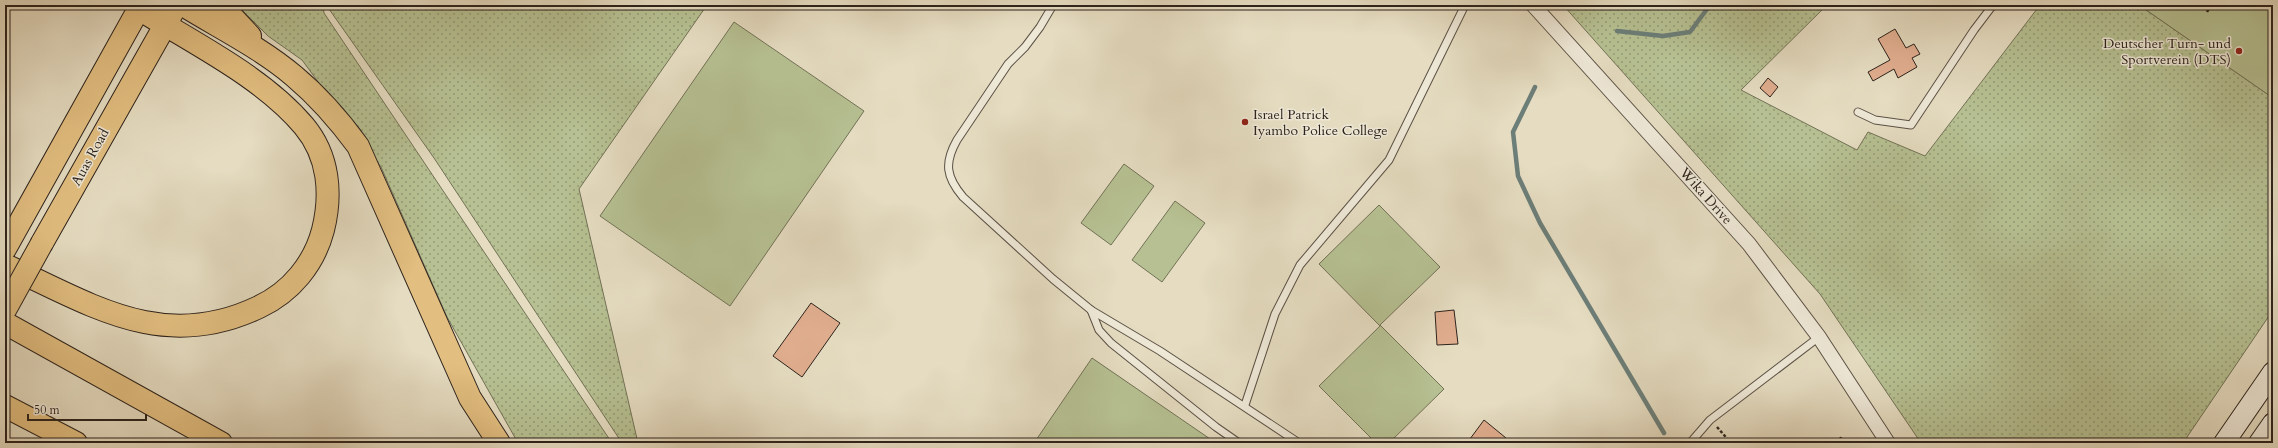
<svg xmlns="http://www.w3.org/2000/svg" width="2278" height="448" viewBox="0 0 2278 448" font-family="Cardo,serif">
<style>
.green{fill:url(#green-dots);stroke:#727257}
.pitch{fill:#b6c092;stroke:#727257}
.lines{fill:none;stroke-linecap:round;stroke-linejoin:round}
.stream{stroke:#6c7e78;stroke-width:4.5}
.building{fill:#e0ae8f;stroke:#2d231c}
.lane-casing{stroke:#5b5145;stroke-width:9}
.street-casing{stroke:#5b5145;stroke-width:16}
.secondary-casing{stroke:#2d231c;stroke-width:22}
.highway-casing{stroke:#2d231c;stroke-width:24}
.path{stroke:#2d231c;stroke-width:2.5;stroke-dasharray:3 2;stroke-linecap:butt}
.lane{stroke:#eee8d7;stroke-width:7}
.street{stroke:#eee8d7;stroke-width:14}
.secondary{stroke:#eee8d7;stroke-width:20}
.highway{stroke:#e2be80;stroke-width:22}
.highway-bridge-casing{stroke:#2d231c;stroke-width:24;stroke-linecap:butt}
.highway-bridge{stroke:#e2be80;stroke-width:22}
.poi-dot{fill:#8f2418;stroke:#eee8d7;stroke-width:1.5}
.labels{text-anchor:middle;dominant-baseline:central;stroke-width:3;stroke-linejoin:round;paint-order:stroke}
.poi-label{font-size:14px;fill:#2d231c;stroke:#eee8d7;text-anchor:end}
.street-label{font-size:14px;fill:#2d231c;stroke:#eee8d7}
</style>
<defs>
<pattern id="green-dots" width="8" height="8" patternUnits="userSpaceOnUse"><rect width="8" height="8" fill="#b6c092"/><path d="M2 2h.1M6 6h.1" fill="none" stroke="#949c76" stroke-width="1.8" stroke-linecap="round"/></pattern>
</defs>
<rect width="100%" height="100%" fill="#e5dcc1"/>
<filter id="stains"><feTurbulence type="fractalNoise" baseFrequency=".005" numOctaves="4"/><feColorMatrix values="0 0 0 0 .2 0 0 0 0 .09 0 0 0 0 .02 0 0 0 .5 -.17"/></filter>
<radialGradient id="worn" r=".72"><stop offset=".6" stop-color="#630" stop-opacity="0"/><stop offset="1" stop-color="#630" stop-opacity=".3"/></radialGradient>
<!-- green -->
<g class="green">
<path d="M241 5H323L324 13 612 443H518L447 317 381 167 302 60 268 36 243 11Z"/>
<path d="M329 5H707L579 189 638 443H622L434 158 329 9Z"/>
<path d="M1563 5H1827L1741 90 1857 150 1868 132 1925 156 2040 5H2139L2273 98V310L2183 443H1921L1820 294Z"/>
</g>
<!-- pitch -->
<g class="pitch">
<path d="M2139 5H2273V98Z"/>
<path d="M734 22 864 111 730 306 600 216Z"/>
<path d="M1124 164 1154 186 1111 245 1081 223Z"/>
<path d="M1175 201 1205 223 1162 282 1132 260Z"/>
<path d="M1379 205 1440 267 1380 325 1444 389 1389 443H1376L1319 386 1380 326 1319 264Z"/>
<path d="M1092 358 1216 443H1034Z"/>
</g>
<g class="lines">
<!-- stream -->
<g class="stream">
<path d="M1617 31 1663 36 1690 32 1710 5"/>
<path d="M1535 87 1513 132 1518 176 1540 223 1664 433"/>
</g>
</g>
<!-- building -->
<g class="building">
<path d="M1895 29 1906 48 1914 44 1920 54 1912 58 1917 67 1898 78 1894 69 1873 81 1868 72 1890 60 1878 39Z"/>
<path d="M1768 78 1778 87 1770 97 1760 88Z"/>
<path d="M811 303 840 323 802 377 773 356Z"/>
<path d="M1454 310 1458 344 1437 345 1435 312Z"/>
<path d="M1484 420 1506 438 1502 443H1467Z"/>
<path d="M1841 437 1846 443H1832Z"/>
</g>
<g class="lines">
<defs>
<g id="lane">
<path d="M1053 5 1040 27 1025 47 1008 64 957 140C944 163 946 177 963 197L1053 279 1091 310 1160 351 1299 443"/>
<path d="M1858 112 1875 120 1911 125 1974 30 1993 5"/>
<path d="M1091 310 1099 330 1111 343 1216 427 1239 443"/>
<path d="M1245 405 1275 314 1300 265 1389 160 1465 5"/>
<path d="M1690 443 1710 420 1819 337"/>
</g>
<path id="street" d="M1533 5 1749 244 1819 337 1888 443"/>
<g id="secondary">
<path d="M2224 443 2273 372"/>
<path d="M2259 443 2273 423"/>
</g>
<g id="highway">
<path d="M183 5C220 28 261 48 294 76 319 97 339 120 358 146L470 398 499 443"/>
<path d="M221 5 250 36"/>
<path d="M42 243 172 13"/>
<path d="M5 249 141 5"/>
<path d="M5 265C92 305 163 353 259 307 291 292 314 264 323 230 332 194 329 156 304 126 263 77 193 43 139 9"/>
<path d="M5 323 221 443"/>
<path d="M5 406 76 443"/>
</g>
</defs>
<!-- lane casing -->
<use href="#lane" class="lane-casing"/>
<!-- street casing -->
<use href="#street" class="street-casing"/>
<!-- secondary casing -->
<use href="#secondary" class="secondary-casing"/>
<!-- highway casing -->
<use href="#highway" class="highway-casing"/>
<!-- path -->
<g class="path">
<path d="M2207 12 2211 5"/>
<path d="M1717 427 1731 443"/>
</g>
<!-- lane -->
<use href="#lane" class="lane"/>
<!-- street -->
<use href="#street" class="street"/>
<!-- secondary -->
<use href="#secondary" class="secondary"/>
<!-- highway -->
<use href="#highway" class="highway"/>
<defs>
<path id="highway-bridge" d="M5 310 42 243"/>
</defs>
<!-- highway-bridge casing -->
<use href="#highway-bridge" class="highway-bridge-casing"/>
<!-- highway-bridge -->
<use href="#highway-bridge" class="highway-bridge"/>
</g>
<!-- markers -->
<g class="poi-dot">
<circle cx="2239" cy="51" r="4"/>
<circle cx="1245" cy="122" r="4"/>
</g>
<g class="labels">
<!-- poi labels -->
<g class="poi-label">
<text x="2231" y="43">Deutscher Turn- und<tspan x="2231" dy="16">Sportverein (DTS)</tspan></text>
<text x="1253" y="114" text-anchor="start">Israel Patrick<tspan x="1253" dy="16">Iyambo Police College</tspan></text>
</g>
<!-- street labels -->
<g class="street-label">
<text transform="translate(90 157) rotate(-61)">Auas Road</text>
<text transform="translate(1706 196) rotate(48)">Wika Drive</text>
</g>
</g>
<!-- margin -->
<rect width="2278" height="448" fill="none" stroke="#e5dcc1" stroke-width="20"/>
<rect x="6" y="6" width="2266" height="436" fill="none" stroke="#2d231c" stroke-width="2"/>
<rect x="10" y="10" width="2258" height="428" fill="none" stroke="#2d231c"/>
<!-- scale -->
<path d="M28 414v6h118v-6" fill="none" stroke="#2d231c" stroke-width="2"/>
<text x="34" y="414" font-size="12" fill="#2d231c" stroke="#eee8d7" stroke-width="3" paint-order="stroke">50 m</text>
<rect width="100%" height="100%" filter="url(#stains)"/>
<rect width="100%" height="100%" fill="url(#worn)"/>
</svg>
